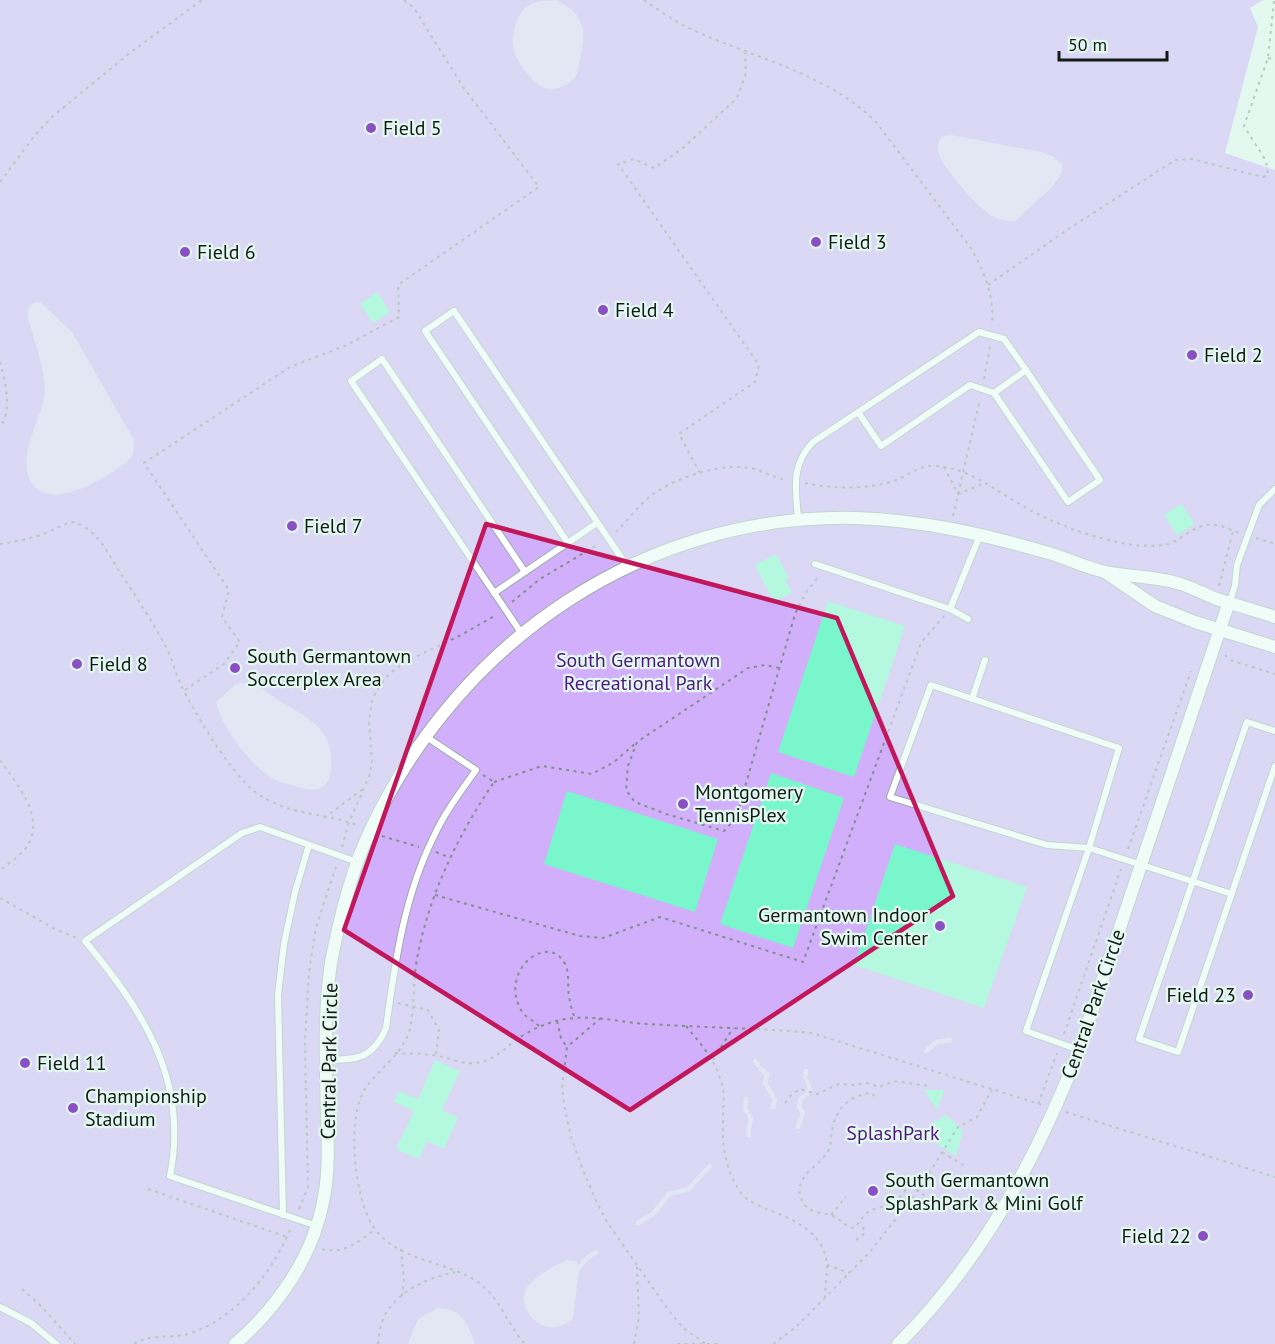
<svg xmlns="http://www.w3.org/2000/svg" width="1275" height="1344" viewBox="0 0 1275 1344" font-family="'PT Sans',sans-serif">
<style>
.green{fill:#d1affb}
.water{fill:#e0d1f5}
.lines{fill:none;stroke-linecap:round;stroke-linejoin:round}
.stream{stroke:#e0d1f5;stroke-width:4.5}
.building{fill:#7af6cc}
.service-casing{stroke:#98ada5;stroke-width:8}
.minor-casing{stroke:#98ada5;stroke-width:14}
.path{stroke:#81908a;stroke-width:2;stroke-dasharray:3 4.5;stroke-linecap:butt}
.service{stroke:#fff;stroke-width:6}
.minor{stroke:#fff;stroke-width:12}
.marked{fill:none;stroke:#c2185b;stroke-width:4.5;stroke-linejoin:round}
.poi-dot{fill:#8b4fc5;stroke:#e3f9f0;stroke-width:2}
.labels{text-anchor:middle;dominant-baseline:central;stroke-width:4.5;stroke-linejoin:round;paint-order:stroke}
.poi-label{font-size:20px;fill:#131b18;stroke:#e3f9f0;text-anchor:start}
.park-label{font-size:20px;fill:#4f187c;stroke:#e3f9f0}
.street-label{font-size:20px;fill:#131b18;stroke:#e3f9f0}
</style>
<rect width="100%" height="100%" fill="#e3f9f0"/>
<!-- green -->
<path class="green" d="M0 0H1263L1250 8 1258 27 1225 153 1275 170V1344H0Z"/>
<!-- water -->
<g class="water">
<path d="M555 0C583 12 587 28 581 55 579 61 579 68 577 73 572 86 554 92 542 87 536 84 532 79 528 74 521 66 515 57 513 46 512 30 518 6 537 2 543 0 549 1 555 0Z"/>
<path d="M951 135 1041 152 1054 157 1062 164V173L1051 188 1015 221C1007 221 999 220 992 216 978 207 941 167 938 151 937 146 939 142 941 137Z"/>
<path d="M40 302 72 332 134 440C134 446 134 452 131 457 128 462 122 465 117 469 98 482 49 511 31 482 17 460 39 421 44 398 48 375 34 342 28 318V308L34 303Z"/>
<path d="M243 683C265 686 266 693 283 703 309 719 332 728 331 763 331 770 331 779 325 785 316 793 305 789 295 786 288 784 279 782 273 779 251 766 221 726 216 702L235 685Z"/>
<path d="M567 1260 576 1261 579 1267 573 1319C541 1344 513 1304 528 1286 538 1274 554 1266 567 1260Z"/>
<path d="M438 1308C461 1308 468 1324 475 1344H408L418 1319Z"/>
</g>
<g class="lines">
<!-- stream -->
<g class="stream">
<path d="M926 1051 937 1042 950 1040"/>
<path d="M755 1061 758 1065"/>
<path d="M761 1069 767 1074 765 1083 773 1096"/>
<path d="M805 1077 806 1071"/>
<path d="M746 1099 745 1109 747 1112"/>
<path d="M773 1107 775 1100"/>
<path d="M798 1127 803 1113 799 1107 800 1099 806 1095 810 1089 807 1081"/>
<path d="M749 1135 748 1132 751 1119 749 1116"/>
<path d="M638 1223 653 1214 669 1194 688 1189 710 1166"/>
<path d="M577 1270 587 1258 596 1252"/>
</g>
</g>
<!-- building -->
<g class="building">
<path d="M377 292 390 312 373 323 360 304Z"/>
<path d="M1181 504 1195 524 1177 535 1164 515Z"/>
<path d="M776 554 789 578 785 580 792 593 774 602 755 565Z"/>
<path d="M828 601 905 626 854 777 778 752Z"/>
<path d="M771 773 844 798 793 948 720 924Z"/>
<path d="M567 791 718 839 695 912 544 864Z"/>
<path d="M895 844 1027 887 984 1008 854 965Z"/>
<path d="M435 1060 460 1071 442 1110 458 1118 444 1149 427 1141 419 1159 396 1149 414 1111 394 1102 399 1091 418 1099Z"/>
<path d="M924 1090H944L937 1110Z"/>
<path d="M946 1115 963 1130 956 1156 935 1143 940 1136 931 1124Z"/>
</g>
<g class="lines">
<defs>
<g id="service">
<path d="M994 393 1068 502 1100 480 1026 370"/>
<path d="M798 520C796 489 790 466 813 442L979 332 1004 339 1026 370 994 393 970 385 881 446 858 412"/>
<path d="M568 543 425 331 454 311 627 566"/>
<path d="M815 564 950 609 980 535"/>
<path d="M494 593 597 523"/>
<path d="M1230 602 1235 585 1237 565 1259 505 1275 489"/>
<path d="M950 609 968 619"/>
<path d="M522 634 351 381 382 359 525 572"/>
<path d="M972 699 985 660"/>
<path d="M1275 731 1247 722 1139 1039 1178 1052 1275 766"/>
<path d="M1079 1050 1026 1031 1089 848 1119 748 931 685 890 797 1047 845 1089 848 1232 894"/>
<path d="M326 1060C356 1060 373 1059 386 1028 395 962 404 896 434 836 445 812 461 791 476 770L425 736"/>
<path d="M283 1215 278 995 284 944 295 892 309 845"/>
<path d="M317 1226 170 1176C189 1081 144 1012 85 941L242 833 260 827 357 862"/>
<path d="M0 1307 31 1323 56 1344"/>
</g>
<g id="minor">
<path d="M1108 574 1155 606 1195 622 1275 647"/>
<path d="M235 1344C279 1306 314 1255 324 1197 329 1171 328 1143 327 1117 326 1064 323 1009 332 957 341 913 352 868 372 827 461 639 646 513 856 518 921 520 983 534 1045 552 1065 557 1085 568 1106 572 1129 577 1154 576 1177 583 1189 586 1202 593 1214 598 1234 605 1255 610 1275 617"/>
<path d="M898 1344C981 1262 1037 1158 1079 1050L1229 602"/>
</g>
</defs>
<!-- service casing -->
<use href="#service" class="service-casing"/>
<!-- minor casing -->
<use href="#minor" class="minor-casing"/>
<!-- path -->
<g class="path">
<path d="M644 0C660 11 677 23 695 31 755 58 828 74 876 122L970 247C984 270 995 297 992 325"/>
<path d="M1268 58 1275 59"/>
<path d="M0 182 35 135 53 116 131 52 202 0"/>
<path d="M988 285 1064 232 1175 160 1192 159 1263 177 1268 175 1266 161 1244 126 1268 58 1274 0"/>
<path d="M0 362C5 381 13 410 0 427"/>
<path d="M984 379 990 346"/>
<path d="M944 467 958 494 985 483"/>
<path d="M700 473 679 434 755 382 759 365 618 164 634 159 654 168 682 149 737 98 746 73 745 53"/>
<path d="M805 483C833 489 868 490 896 480 908 476 919 465 933 466 973 467 1002 497 1036 513 1063 527 1093 537 1122 543 1136 546 1154 547 1168 544 1184 539 1195 523 1213 525 1222 525 1231 530 1239 533"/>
<path d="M953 516 980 399"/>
<path d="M616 532C629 519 640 503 656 492 679 477 721 463 749 468 761 470 773 477 785 480"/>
<path d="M1256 538 1275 544"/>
<path d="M0 544C14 542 29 539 43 534 54 530 62 524 74 522 97 530 107 551 119 571 135 595 151 619 165 645 171 657 175 670 180 683 194 712 230 772 254 791 286 816 322 812 357 825"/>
<path d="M1219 586 1233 531"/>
<path d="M512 602 540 579 599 544"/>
<path d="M1225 655 1230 660 1275 674"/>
<path d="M779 668 765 665 748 668 637 742 628 766 626 790 635 802 666 814 724 831 736 818 795 614 805 594 818 577"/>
<path d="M185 690 224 664 240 642 222 617 229 590 144 463 290 367 347 345 399 317 398 285 539 187 463 87 414 8 404 0"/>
<path d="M0 760C16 783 45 815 28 845 22 855 9 863 0 870"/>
<path d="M483 775 494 782C457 837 427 898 416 965 413 987 415 1010 409 1032 403 1052 379 1070 367 1086 345 1114 354 1202 375 1229 400 1262 448 1261 479 1283 501 1299 507 1325 525 1344"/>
<path d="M494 782 542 766 592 774 614 762 637 742"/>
<path d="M324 818 363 789"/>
<path d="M382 836 419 847"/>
<path d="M342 847 349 822 369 777 372 763 369 721 372 700 378 688 389 674 405 662 463 634 496 615"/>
<path d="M1128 849 1191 671"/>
<path d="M436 852 450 858"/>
<path d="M435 895 580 936 603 938 660 917 803 962 921 643 944 616"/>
<path d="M0 898 55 929 77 938"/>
<path d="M398 1003 428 1010 439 1030 436 1055"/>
<path d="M601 1018 567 1047 562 1088 565 1109 571 1137 583 1170 597 1203 607 1222 667 1308 683 1328 706 1344"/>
<path d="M557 1021 561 1038 566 1046"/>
<path d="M539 1026C532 1019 524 1017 520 1008 500 969 549 932 565 964 570 974 567 985 569 996 570 1003 572 1011 575 1018"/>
<path d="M686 1026C701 1044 716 1061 722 1084 725 1096 723 1108 723 1120 722 1146 725 1168 739 1190 744 1199 755 1204 764 1208 792 1219 825 1231 827 1266 827 1276 825 1287 825 1298"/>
<path d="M1064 1034 1121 869"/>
<path d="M395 1053C407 1054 420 1053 432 1055 450 1057 466 1068 485 1061 498 1056 508 1046 519 1038 535 1027 556 1019 575 1018 600 1016 624 1023 648 1024 695 1027 743 1028 790 1031L812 1033 834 1040 1043 1105"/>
<path d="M713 1060 733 1028"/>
<path d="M875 1096 871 1093C850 1095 835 1109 832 1131 830 1139 832 1146 827 1153 817 1167 793 1178 801 1198 803 1204 808 1209 813 1211 819 1214 826 1213 831 1215 841 1219 845 1227 855 1228L865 1214 871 1210 895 1203 910 1185 908 1184"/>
<path d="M785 1103 792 1094 800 1089 817 1094 839 1084 854 1085 867 1083 879 1087 894 1081 929 1086"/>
<path d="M1038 1104 1057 1053"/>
<path d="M1066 1112 1275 1177"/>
<path d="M942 1152 966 1167"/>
<path d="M910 1185 939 1206"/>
<path d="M148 1189 287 1237"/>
<path d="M299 1209 308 1187 305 1041 309 972 316 927 337 864"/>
<path d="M831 1215 846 1197"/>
<path d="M856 1240 865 1233 861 1222"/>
<path d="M322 1249C343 1255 359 1242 375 1229"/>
<path d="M401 1249 404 1281 402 1296"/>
<path d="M827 1265 850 1273"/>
<path d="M22 1289 41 1306 75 1344"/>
<path d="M134 1344C151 1333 170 1339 188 1334 236 1319 272 1273 291 1228"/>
<path d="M378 1344C379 1338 379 1331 381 1325 390 1294 426 1278 455 1272"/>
<path d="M634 1344 639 1317 637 1266"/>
<path d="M677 1344H719"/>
<path d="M773 1344 795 1328 869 1253 918 1191 958 1127 977 1117 992 1090"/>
</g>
<!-- service -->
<use href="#service" class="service"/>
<!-- minor -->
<use href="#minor" class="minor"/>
</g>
<!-- marked area -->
<path d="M0 0H1275V1344H0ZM486 524 837 618 953 896 630 1110 344 930Z" fill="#e3f9f0" fill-opacity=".55" fill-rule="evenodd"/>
<path class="marked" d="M486 524 837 618 953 896 630 1110 344 930Z"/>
<!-- markers -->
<g class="poi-dot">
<circle cx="371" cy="128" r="6"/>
<circle cx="816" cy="242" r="6"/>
<circle cx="185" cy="252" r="6"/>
<circle cx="603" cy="310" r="6"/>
<circle cx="1192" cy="355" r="6"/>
<circle cx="292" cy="526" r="6"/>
<circle cx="77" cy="664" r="6"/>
<circle cx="235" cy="668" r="6"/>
<circle cx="683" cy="804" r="6"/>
<circle cx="940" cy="926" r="6"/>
<circle cx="1248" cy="995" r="6"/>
<circle cx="25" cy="1063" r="6"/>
<circle cx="73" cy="1108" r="6"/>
<circle cx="873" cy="1191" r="6"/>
<circle cx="1203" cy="1236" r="6"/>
</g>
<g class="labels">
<!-- poi labels -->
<g class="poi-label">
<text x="383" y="128">Field 5</text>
<text x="828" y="242">Field 3</text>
<text x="197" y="252">Field 6</text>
<text x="615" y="310">Field 4</text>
<text x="1204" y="355">Field 2</text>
<text x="304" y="526">Field 7</text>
<text x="247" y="656">South Germantown<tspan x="247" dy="23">Soccerplex Area</tspan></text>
<text x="89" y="664">Field 8</text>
<text x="695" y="792">Montgomery<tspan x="695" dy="23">TennisPlex</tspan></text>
<text x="928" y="915" text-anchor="end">Germantown Indoor<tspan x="928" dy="23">Swim Center</tspan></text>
<text x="1236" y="995" text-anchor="end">Field 23</text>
<text x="37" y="1063">Field 11</text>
<text x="85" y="1096">Championship<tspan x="85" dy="23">Stadium</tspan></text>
<text x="885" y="1180">South Germantown<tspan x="885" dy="23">SplashPark &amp; Mini Golf</tspan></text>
<text x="1191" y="1236" text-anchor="end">Field 22</text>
</g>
<!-- park labels -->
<g class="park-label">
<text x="638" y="660">South Germantown<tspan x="638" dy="23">Recreational Park</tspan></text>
<text x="893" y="1133">SplashPark</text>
</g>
<!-- street labels -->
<g class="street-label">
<text transform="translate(1093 1004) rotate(-71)">Central Park Circle</text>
<text transform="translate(329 1061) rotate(-89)">Central Park Circle</text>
</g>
</g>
<!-- scale -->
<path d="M1059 51v9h108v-9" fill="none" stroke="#131b18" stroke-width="3"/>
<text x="1068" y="51" font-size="18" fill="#131b18" stroke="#e3f9f0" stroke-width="4.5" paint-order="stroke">50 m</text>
</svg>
